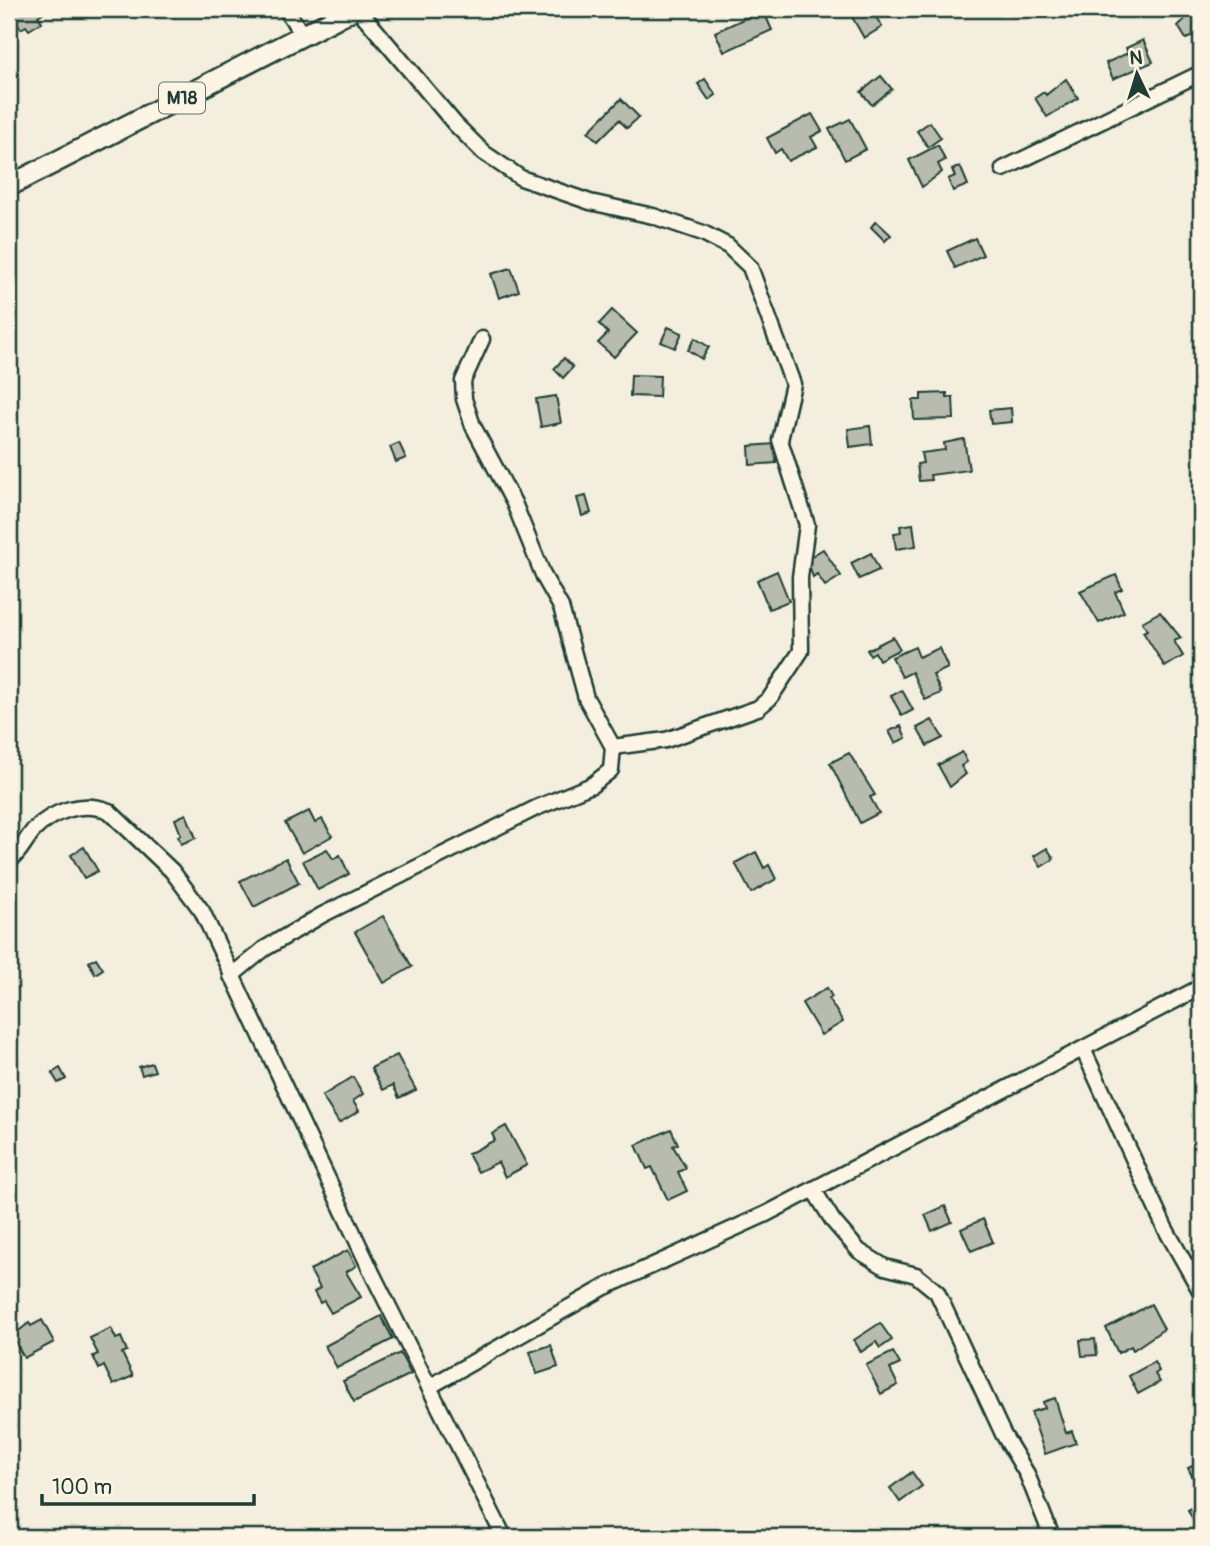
<svg xmlns="http://www.w3.org/2000/svg" width="1210" height="1546" viewBox="0 0 1210 1546" font-family="Pangolin,sans-serif">
<style>
.building{fill:#b8bcae;stroke:#1f3d34;stroke-width:2}
.lines{fill:none;stroke-linecap:round;stroke-linejoin:round}
.minor-casing{stroke:#1f3d34;stroke-width:19}
.major-casing{stroke:#1f3d34;stroke-width:24}
.minor{stroke:#fcf5e5;stroke-width:14}
.major{stroke:#fcf5e5;stroke-width:19}
.labels{text-anchor:middle;dominant-baseline:central;stroke-width:7;stroke-linejoin:round;paint-order:stroke}
.shield{fill:#fcf5e5;stroke:#617469;stroke-width:2}
.shield-label{font-size:19px;font-weight:bold;fill:#1f3d34}
</style>
<rect width="100%" height="100%" fill="#f3eede"/>
<filter id="ink" filterUnits="userSpaceOnUse"><feTurbulence type="fractalNoise" baseFrequency=".0143" numOctaves="2"/><feDisplacementMap in="SourceGraphic" scale="14" xChannelSelector="R" yChannelSelector="G"/><feConvolveMatrix kernelMatrix="1 2 1 2 8 2 1 2 1" color-interpolation-filters="sRGB"/></filter>
<g filter="url(#ink)">
<!-- building -->
<g class="building">
<path d="M9 9H49L38 16 42 22 29 30 26 26 21 29Z"/>
<path d="M859 9H871L882 27 864 38 852 17 861 12Z"/>
<path d="M763 10 772 30 724 52 715 32Z"/>
<path d="M1192 12 1201 25V33L1186 39 1178 26Z"/>
<path d="M1143 40 1153 62 1113 79 1106 63 1128 53 1126 48Z"/>
<path d="M881 76 892 89 872 105 861 92Z"/>
<path d="M705 79 716 95 709 100 698 84Z"/>
<path d="M1066 79 1078 98 1047 117 1035 98 1044 92 1046 95Z"/>
<path d="M621 99 639 117 627 128 619 120 598 141 588 132Z"/>
<path d="M812 114 822 131 811 137 817 147 788 161 781 149 775 153 767 138Z"/>
<path d="M850 119 866 149 845 160 829 129Z"/>
<path d="M930 122 941 138 928 147 917 131Z"/>
<path d="M938 145 945 160 938 164 942 172 922 187 909 160Z"/>
<path d="M960 166 968 185 953 191 948 179 955 176 952 170Z"/>
<path d="M876 221 891 235 885 241 871 227Z"/>
<path d="M975 238 983 255 955 268 947 251Z"/>
<path d="M511 268 519 291 499 298 491 274Z"/>
<path d="M612 310 637 333 614 357 598 343 608 333 599 324Z"/>
<path d="M668 327 682 333 675 348 661 342Z"/>
<path d="M695 338 709 347 702 359 688 350Z"/>
<path d="M564 358 573 367 563 378 554 369Z"/>
<path d="M631 375 660 376 659 397 630 396Z"/>
<path d="M947 393V397H953L954 419 914 420 913 400H921V394Z"/>
<path d="M556 396 561 423 541 427 536 399Z"/>
<path d="M1011 408 1012 422 991 424 989 410Z"/>
<path d="M870 426 872 444 850 447 848 429Z"/>
<path d="M964 439 969 470 930 475 931 480 919 481 917 464 923 463 921 453 945 450 944 443Z"/>
<path d="M399 443 406 458 396 462 390 447Z"/>
<path d="M775 444 776 463 750 465 749 446Z"/>
<path d="M586 496 591 513 582 516 577 498Z"/>
<path d="M913 524 916 546 896 549 894 533 901 532 900 526Z"/>
<path d="M823 549 841 576 825 586 817 574 813 577 807 559Z"/>
<path d="M871 553 879 570 859 579 851 563Z"/>
<path d="M777 571 789 601 769 609 757 580Z"/>
<path d="M1116 575 1122 589 1115 592 1124 612 1099 623 1080 591Z"/>
<path d="M1160 612 1181 638 1174 641 1183 656 1165 667 1143 632 1147 630 1142 622Z"/>
<path d="M893 637 900 649 879 660 875 652 870 655 867 650Z"/>
<path d="M915 647 919 657 939 648 948 668 933 675 941 693 925 700 912 672 902 677 892 657Z"/>
<path d="M902 690 913 710 902 716 891 696Z"/>
<path d="M932 720 943 738 927 746 917 728Z"/>
<path d="M901 726 906 738 895 743 889 731Z"/>
<path d="M962 752 967 762 961 766 966 774 950 787 938 765Z"/>
<path d="M849 753 875 795 870 797 879 813 860 823 830 763Z"/>
<path d="M309 811 315 823 322 819 332 836 302 853 285 823Z"/>
<path d="M186 814 196 838 181 844 178 836 181 835 175 819Z"/>
<path d="M84 847 98 871 84 878 71 855Z"/>
<path d="M1047 848 1054 859 1041 867 1034 856Z"/>
<path d="M327 849 333 859 340 855 349 874 318 890 303 861Z"/>
<path d="M756 852 764 868 769 865 776 879 751 893 735 863Z"/>
<path d="M286 858 299 883 254 907 240 881Z"/>
<path d="M383 916 412 967 384 983 355 932Z"/>
<path d="M96 958 103 969 95 974 89 962Z"/>
<path d="M827 988 832 997 829 999 843 1022 821 1035 802 1003Z"/>
<path d="M397 1055 416 1090 399 1098 393 1085 383 1090 371 1068Z"/>
<path d="M152 1063 155 1071 142 1075 139 1067Z"/>
<path d="M60 1068 66 1079 58 1083 52 1073Z"/>
<path d="M353 1077 363 1094 353 1101 359 1111 339 1123 322 1096Z"/>
<path d="M506 1126 527 1165 505 1177 498 1162 478 1172 468 1154 495 1140 492 1134Z"/>
<path d="M671 1129 678 1144 673 1146 686 1168 678 1172 687 1191 668 1200 652 1167 647 1169 636 1145Z"/>
<path d="M945 1206 952 1222 932 1231 925 1215Z"/>
<path d="M983 1219 993 1242 971 1251 961 1229Z"/>
<path d="M348 1250 356 1266 346 1272 361 1297 331 1313 324 1301 320 1303 314 1292 320 1288 310 1270Z"/>
<path d="M1151 1304 1164 1329 1133 1350 1131 1346 1118 1353 1106 1328Z"/>
<path d="M381 1316 393 1339 337 1368 325 1346Z"/>
<path d="M42 1320 54 1342 24 1358 12 1336 29 1323 31 1326Z"/>
<path d="M880 1323 892 1340 880 1348 876 1342 861 1352 854 1340Z"/>
<path d="M111 1328 116 1339 121 1337 127 1351 122 1353 133 1376 113 1385 104 1366 99 1369 93 1356 98 1354 90 1338Z"/>
<path d="M1095 1339 1097 1355 1082 1356 1080 1340Z"/>
<path d="M551 1345 558 1367 537 1374 530 1352Z"/>
<path d="M893 1352 900 1364 890 1369 898 1385 881 1394 866 1365Z"/>
<path d="M400 1353 411 1374 354 1402 343 1381Z"/>
<path d="M1154 1362 1159 1371 1155 1374 1160 1382 1138 1394 1129 1376Z"/>
<path d="M1055 1398 1066 1433 1072 1431 1076 1443 1045 1454 1031 1412 1045 1408 1043 1402Z"/>
<path d="M1201 1462V1487L1198 1488 1188 1468Z"/>
<path d="M912 1472 922 1486 900 1502 890 1488Z"/>
<path d="M1201 1503V1535L1188 1510Z"/>
</g>
<g class="lines">
<defs>
<g id="minor">
<path d="M286 9 303 36"/>
<path d="M358 9 455 124 484 153 521 178 590 202 653 216 703 233 728 246 750 267 793 384 780 440 807 525 800 577 801 651 770 698 758 708 666 740 613 747"/>
<path d="M1003 169 1201 73"/>
<path d="M9 861C20 853 24 842 33 831 53 810 83 801 109 811L172 871 202 911 373 1275 504 1537"/>
<path d="M231 976 264 949 322 915 536 808 592 785 611 770 613 747 586 698 561 607 544 577 514 503 473 426 464 399 463 381 482 339"/>
<path d="M1083 1049 1165 1228 1201 1292"/>
<path d="M813 1189 833 1221 859 1251 885 1267 916 1275 937 1292 1003 1434 1027 1474 1052 1537"/>
<path d="M429 1387 605 1287 766 1214 1201 987"/>
</g>
<path id="major" d="M9 186 354 9"/>
</defs>
<!-- minor casing -->
<use href="#minor" class="minor-casing"/>
<!-- major casing -->
<use href="#major" class="major-casing"/>
<!-- minor -->
<use href="#minor" class="minor"/>
<!-- major -->
<use href="#major" class="major"/>
</g>
</g>
<g class="labels">
<!-- shield labels -->
<rect class="shield" x="159" y="82.5" width="46" height="31" rx="5"/>
<g class="shield-label">
<text x="182" y="98">M18</text>
</g>
</g>
<!-- margin -->
<rect width="1210" height="1546" fill="none" stroke="#fcf5e5" stroke-width="35"/>
<rect x="18" y="18" width="1175" height="1511" fill="none" stroke="#1f3d34" stroke-width="2.5" filter="url(#ink)"/>
<!-- north arrow -->
<g transform="translate(1137 74) rotate(356)" stroke="#fcf5e5" stroke-width="5" paint-order="stroke">
<path d="M0-5L12 26L0 18L-12 26Z" fill="#1f3d34"/>
<text y="-10" font-size="19" font-weight="bold" text-anchor="middle" fill="#1f3d34">N</text>
</g>
<!-- scale -->
<path d="M42 1494v10h212v-10" fill="none" stroke="#1f3d34" stroke-width="3.5"/>
<text x="52" y="1494" font-size="21" fill="#1f3d34" stroke="#fcf5e5" stroke-width="5" paint-order="stroke">100 m</text>
</svg>
